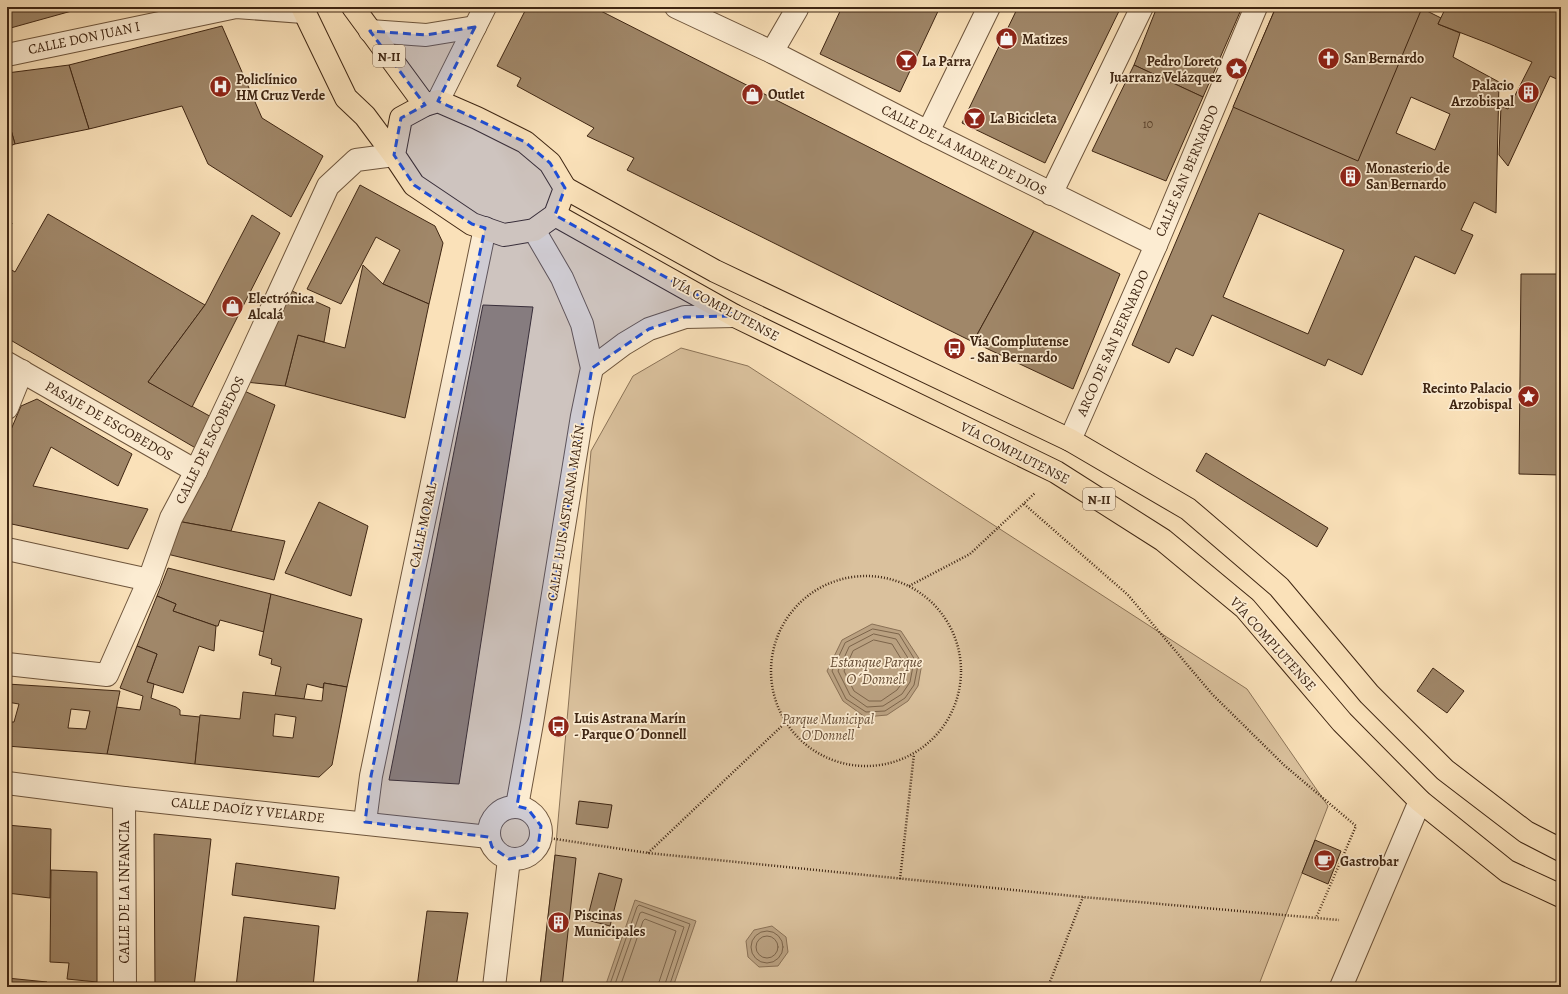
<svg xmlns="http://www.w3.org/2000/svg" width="1568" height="994" viewBox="0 0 1568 994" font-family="Alegreya,serif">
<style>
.green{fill:#dac19d;stroke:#8c7458}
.water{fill:#baa181;stroke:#897055}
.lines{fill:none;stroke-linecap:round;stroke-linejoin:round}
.shore{stroke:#7c644a;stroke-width:1}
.building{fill:#a08769;stroke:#3f2613;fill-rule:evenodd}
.minor-casing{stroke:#6e553c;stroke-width:24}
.major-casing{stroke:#3f2613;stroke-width:24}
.path{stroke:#3f2613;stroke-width:2.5;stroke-dasharray:1 2;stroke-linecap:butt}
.minor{stroke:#fcecd2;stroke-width:22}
.major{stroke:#fae1b9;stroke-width:22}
.marked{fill:#1d4ed8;fill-opacity:0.2;stroke:#1d4ed8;stroke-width:3;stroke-dasharray:8 5;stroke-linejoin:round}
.labels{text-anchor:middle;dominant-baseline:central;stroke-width:3.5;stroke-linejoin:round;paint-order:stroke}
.number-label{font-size:12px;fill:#573e28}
.shield{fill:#fcecd2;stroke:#78614c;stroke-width:1}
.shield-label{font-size:13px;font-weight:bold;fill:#3f2613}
.street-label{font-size:14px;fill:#3f2613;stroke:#fcecd2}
.poi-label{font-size:14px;font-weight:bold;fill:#3f2613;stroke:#fcecd2;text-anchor:start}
.park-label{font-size:14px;font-style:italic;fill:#664d36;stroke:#fcecd2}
.water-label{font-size:15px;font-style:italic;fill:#644b34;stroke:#fcecd2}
</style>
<rect width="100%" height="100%" fill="#fae1b9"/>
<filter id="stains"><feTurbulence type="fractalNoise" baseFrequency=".005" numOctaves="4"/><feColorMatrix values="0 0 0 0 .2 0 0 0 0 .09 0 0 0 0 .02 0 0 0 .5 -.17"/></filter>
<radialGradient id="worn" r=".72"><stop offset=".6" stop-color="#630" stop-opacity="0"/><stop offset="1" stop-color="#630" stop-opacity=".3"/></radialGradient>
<!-- green -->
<path class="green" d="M681 348 748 366 1247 689 1328 806 1258 987H540L555 855 591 451 633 376Z"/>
<!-- water -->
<g class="water">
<path d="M872 624 901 631 922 663 918 686 908 701 887 715 865 717 843 701 827 671 842 640Z"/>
<path d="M635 900 696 921 673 987H605Z"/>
<path d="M772 926 786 937 788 952 778 966 759 967 748 957 746 941 754 930Z"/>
</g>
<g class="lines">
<!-- shore -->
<g class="shore">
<path d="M873 629 899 634 918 665 914 685 905 698 885 711 866 712 846 699 832 671 845 643Z"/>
<path d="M874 634 896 639 913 666 910 682 902 694 883 706 867 707 850 695 838 671 849 647Z"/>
<path d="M874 640 892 644 906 667 904 680 897 690 881 701H869L854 691 844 671 853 651Z"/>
<circle cx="767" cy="947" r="16"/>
<circle cx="767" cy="947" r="11"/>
<path d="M609 987 637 907 639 905 690 924 669 987"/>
<path d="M614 987 640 913 642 912 684 927 664 987"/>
<path d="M620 987 643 921 645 919 676 931 659 982 658 987"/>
</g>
</g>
<!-- building -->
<g class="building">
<path d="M7 7H86L7 29Z"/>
<path d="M527 7H593L1034 231 973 342 627 170 634 158 587 136 594 128 517 86 521 78 497 66Z"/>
<path d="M842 7H940L900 92 820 54Z"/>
<path d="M1018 7H1121L1045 163 962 123Z"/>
<path d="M1157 7H1228L1240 12 1203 97 1134 65Z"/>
<path d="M1228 7H1241L1240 12Z"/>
<path d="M1276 7H1419L1441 18 1438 24 1460 33 1453 57 1499 82 1496 213 1474 202 1461 230 1473 235 1455 274 1415 256 1362 375 1328 359 1325 366 1212 315 1193 356 1176 348 1169 363 1132 345ZM1411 97 1450 114 1435 150 1396 133ZM1259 213 1344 250 1308 334 1223 297Z"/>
<path d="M1276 7H1419L1422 8 1358 161 1233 107Z"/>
<path d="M1446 7H1561V81L1550 76 1508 166 1499 155 1501 106 1508 109 1532 62 1490 44 1438 24Z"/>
<path d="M222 26 262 118 323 156 291 217 208 164 182 106 89 129 69 65Z"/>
<path d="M69 65 89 129 15 144 7 116V73Z"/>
<path d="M1134 65 1203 97 1166 181 1092 151Z"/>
<path d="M7 116 15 144 7 147Z"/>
<path d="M360 185 435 226 443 243 429 304 383 284 400 250 376 237 341 304 307 289Z"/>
<path d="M7 209 12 224 7 225Z"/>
<path d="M48 214 205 305 148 382 215 419 199 450 7 338V267L15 272Z"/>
<path d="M252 215 280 233 192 407 148 382 205 305Z"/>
<path d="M1034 231 1120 274 1073 389 973 342Z"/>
<path d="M363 265 383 284 429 304 405 418 285 386 298 335 345 348Z"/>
<path d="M1521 274H1561V475L1519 474Z"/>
<path d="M292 291 330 308 324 342 298 335 285 386 245 382Z"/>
<path d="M483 305 533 307 459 784 389 780Z"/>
<path d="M240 389 275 405 231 531 177 521Z"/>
<path d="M37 399 132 454 118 486 51 447 33 486 148 509 128 549 7 523V439L21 406Z"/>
<path d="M1206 453 1328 528 1317 547 1196 471Z"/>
<path d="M319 502 368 526 351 596 285 573Z"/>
<path d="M177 521 285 541 274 580 167 554Z"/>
<path d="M168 568 271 594 264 632 220 620 218 626H216L173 611 176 604 157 596Z"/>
<path d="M271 594 362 619 347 687 324 683 323 688 307 684 304 699 275 696 281 667 271 664 272 659 259 655Z"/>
<path d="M157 596 176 604 173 611 216 626 214 651 199 646 183 693 147 682 157 654 137 646Z"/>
<path d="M137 646 157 654 147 682 154 684 151 698 176 707 180 710V715L200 717 195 764 107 754 116 707 140 710 143 696 120 688Z"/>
<path d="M1433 668 1464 691 1447 713 1417 691Z"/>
<path d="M324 683 347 687 332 765 319 777 195 764 200 715 240 719 243 692 322 701ZM275 714 296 717 293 738 273 736Z"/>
<path d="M7 684 120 691 107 754 7 746V722H14L19 704 7 702ZM71 709 90 711 86 729 68 728Z"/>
<path d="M579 801 612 805 608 828 576 824Z"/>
<path d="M7 825 51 829 50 898 7 893Z"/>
<path d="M154 834 211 839 194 987H155Z"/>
<path d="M1315 840 1341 851 1328 884 1302 873Z"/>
<path d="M555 855 576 858 562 987H540Z"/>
<path d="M236 863 339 877 335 909 232 895Z"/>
<path d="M51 870 97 872V982L67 979 69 963 50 962Z"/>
<path d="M599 873 622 879 610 926 587 920Z"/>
<path d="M427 911 468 913 456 987H417Z"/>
<path d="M244 917 319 926 313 987H236Z"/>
<path d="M7 978 47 982V987H7Z"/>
</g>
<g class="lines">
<defs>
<g id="minor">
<path d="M676 7 772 52 928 132 1156 245"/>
<path d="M370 31 426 35 475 27"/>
<path d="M772 52 797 9 793 7"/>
<path d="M7 55 236 7 303 12"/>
<path d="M438 101 485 7"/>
<path d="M928 132 989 7"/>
<path d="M1051 194 1142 7"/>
<path d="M7 363 196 471"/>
<path d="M592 368 624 344 649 329 685 317 735 316"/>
<path d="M7 408 22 371"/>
<path d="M1070 440 1156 245 1256 7"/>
<path d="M7 549 149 580"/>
<path d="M7 664 107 675 149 580 171 518 196 471 237 384 328 186 356 160 394 155"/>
<path d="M7 783 124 798 489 837"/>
<path d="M124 798 125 987"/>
<path d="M517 806 532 723 582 416 592 368 582 324 562 278 534 230"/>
<circle cx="515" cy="833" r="26"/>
<path d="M365 822 371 776 485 228"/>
<path d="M494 987 509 859"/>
<path d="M1341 987 1420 801"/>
</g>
<g id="major">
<path d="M302 7 346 98 365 116 394 155 414 185 472 224 504 235 534 230 555 215 565 188 550 163 525 142 477 118 438 101 425 105 401 118 394 155"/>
<path d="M353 7 425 105"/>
<path d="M565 188 715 271 1070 440 1188 509 1279 587 1369 694 1445 770 1526 832 1561 850"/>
<path d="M555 215 735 316 1056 472 1163 540 1245 608 1342 722 1420 801 1507 871 1561 896"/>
</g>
</defs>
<!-- minor casing -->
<use href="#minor" class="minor-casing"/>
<!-- major casing -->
<use href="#major" class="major-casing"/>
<!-- path -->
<g class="path">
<path d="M1024 504 1128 595 1212 694 1284 765 1356 826 1316 918"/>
<circle cx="866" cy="671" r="95"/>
<path d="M909 586 970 554 1035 493"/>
<path d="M542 837 648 853 1083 897 1339 920"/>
<path d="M648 853 786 722"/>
<path d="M900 879 914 754"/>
<path d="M1048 987 1083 897"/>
</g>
<!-- minor -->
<use href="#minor" class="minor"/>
<!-- major -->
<use href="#major" class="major"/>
</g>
<!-- marked area -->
<path class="marked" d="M475 27 438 101 525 142 550 163 565 188 555 215 735 316 685 317 649 329 592 368 517 806 528 809 541 826 538 847 530 855 509 859 492 847 489 837 365 822 371 776 485 228 472 224 414 185 394 155 401 118 425 105 370 31 426 35Z"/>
<!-- icons -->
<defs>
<symbol id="shop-disc" viewBox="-11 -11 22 22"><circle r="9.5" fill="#8f2418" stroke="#fcecd2"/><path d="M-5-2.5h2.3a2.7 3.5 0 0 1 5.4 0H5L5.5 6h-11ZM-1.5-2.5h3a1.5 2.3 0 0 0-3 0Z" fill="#fff"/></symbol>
<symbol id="church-disc" viewBox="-11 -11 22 22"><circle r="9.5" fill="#8f2418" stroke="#fcecd2"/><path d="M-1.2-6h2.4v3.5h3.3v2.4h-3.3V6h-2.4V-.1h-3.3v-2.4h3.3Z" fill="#fff"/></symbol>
<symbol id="bar-disc" viewBox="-11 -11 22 22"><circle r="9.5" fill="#8f2418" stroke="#fcecd2"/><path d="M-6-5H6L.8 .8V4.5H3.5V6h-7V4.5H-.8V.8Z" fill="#fff"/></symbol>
<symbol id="sight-disc" viewBox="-11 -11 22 22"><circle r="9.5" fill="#8f2418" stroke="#fcecd2"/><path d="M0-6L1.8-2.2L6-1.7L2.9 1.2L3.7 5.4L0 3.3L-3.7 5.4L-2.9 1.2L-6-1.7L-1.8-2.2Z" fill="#fff"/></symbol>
<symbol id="hospital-disc" viewBox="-11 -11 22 22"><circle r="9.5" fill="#8f2418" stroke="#fcecd2"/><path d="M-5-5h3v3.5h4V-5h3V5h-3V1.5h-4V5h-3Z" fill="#fff"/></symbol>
<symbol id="building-disc" viewBox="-11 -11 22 22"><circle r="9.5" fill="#8f2418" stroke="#fcecd2"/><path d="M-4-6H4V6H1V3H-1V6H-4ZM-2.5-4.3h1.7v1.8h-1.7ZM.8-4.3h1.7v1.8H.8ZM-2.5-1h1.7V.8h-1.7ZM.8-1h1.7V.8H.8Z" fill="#fff"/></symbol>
<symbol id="bus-disc" viewBox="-11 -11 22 22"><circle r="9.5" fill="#8f2418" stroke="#fcecd2"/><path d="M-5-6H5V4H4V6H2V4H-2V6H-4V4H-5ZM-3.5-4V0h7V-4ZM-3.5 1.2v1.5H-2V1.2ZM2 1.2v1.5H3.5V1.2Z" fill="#fff"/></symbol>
<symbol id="cafe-disc" viewBox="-11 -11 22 22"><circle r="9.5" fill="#8f2418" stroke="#fcecd2"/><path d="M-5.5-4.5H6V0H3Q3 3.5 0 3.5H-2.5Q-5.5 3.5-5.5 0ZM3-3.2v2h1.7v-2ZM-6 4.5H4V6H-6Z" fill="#fff"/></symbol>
</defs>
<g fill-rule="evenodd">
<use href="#shop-disc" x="994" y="26" width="25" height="25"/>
<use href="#church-disc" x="1316" y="46" width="25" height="25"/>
<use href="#bar-disc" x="894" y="48" width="25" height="25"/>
<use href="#sight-disc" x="1224" y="56" width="25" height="25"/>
<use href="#hospital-disc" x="208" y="74" width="25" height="25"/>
<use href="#building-disc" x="1516" y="80" width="25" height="25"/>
<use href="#shop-disc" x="740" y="82" width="25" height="25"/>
<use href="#bar-disc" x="962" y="106" width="25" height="25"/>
<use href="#building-disc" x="1338" y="164" width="25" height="25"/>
<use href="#shop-disc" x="220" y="294" width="25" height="25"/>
<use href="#bus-disc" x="942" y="336" width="25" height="25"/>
<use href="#sight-disc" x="1516" y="384" width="25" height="25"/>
<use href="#bus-disc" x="546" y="714" width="25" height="25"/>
<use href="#cafe-disc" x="1312" y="848" width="25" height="25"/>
<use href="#building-disc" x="546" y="910" width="25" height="25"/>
</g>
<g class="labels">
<!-- number labels -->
<g class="number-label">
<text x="1148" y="124">10</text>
</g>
<!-- shield labels -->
<g class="shield">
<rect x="373" y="45" width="32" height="22" rx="3"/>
<rect x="1083" y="488" width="32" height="22" rx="3"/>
</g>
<g class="shield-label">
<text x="389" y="56">N-II</text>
<text x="1099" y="499">N-II</text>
</g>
<!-- street labels -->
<g class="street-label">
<text transform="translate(84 38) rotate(-12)">CALLE DON JUAN I</text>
<text transform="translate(964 150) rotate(27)">CALLE DE LA MADRE DE DIOS</text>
<text transform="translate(1187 171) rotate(-67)">CALLE SAN BERNARDO</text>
<text transform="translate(725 309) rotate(28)">VÍA COMPLUTENSE</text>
<text transform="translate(1113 343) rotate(-66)">ARCO DE SAN BERNARDO</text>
<text transform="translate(109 421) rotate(30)">PASAJE DE ESCOBEDOS</text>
<text transform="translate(210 440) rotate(-64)">CALLE DE ESCOBEDOS</text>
<text transform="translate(1015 453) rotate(27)">VÍA COMPLUTENSE</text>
<text transform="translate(566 513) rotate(-81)">CALLE LUIS ASTRANA MARÍN</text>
<text transform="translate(423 525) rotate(-78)">CALLE MORAL</text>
<text transform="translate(1273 644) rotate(48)">VÍA COMPLUTENSE</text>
<text transform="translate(248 810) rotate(6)">CALLE DAOÍZ Y VELARDE</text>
<text transform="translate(124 892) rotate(-90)">CALLE DE LA INFANCIA</text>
</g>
<!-- poi labels -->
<g class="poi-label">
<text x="1022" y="39">Matizes</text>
<text x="1344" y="58">San Bernardo</text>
<text x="922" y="61">La Parra</text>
<text x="1222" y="61" text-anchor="end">Pedro Loreto<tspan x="1222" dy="16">Juarranz Velázquez</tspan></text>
<text x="236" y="79">Policlínico<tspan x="236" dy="16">HM Cruz Verde</tspan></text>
<text x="1514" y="85" text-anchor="end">Palacio<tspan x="1514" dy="16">Arzobispal</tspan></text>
<text x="768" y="94">Outlet</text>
<text x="990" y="118">La Bicicleta</text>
<text x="1366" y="168">Monasterio de<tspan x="1366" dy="16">San Bernardo</tspan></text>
<text x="248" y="298">Electrónica<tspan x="248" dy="16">Alcalá</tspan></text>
<text x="970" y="341">Vía Complutense<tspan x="970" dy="16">- San Bernardo</tspan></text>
<text x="1512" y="388" text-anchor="end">Recinto Palacio<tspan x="1512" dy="16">Arzobispal</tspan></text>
<text x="574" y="718">Luis Astrana Marín<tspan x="574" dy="16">- Parque O´Donnell</tspan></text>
<text x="1340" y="861">Gastrobar</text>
<text x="574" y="915">Piscinas<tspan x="574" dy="16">Municipales</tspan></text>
</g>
<!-- park labels -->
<g class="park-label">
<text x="828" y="719">Parque Municipal<tspan x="828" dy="16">O'Donnell</tspan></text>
</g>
<!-- water labels -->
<g class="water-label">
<text x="876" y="662">Estanque Parque<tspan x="876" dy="17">O´Donnell</tspan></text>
</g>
</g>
<!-- margin -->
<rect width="1568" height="994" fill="none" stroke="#fae1b9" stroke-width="24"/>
<rect x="8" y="8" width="1552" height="978" fill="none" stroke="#3f2613" stroke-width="2"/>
<rect x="12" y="12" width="1544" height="970" fill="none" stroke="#3f2613"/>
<rect width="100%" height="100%" filter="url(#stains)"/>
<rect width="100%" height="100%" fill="url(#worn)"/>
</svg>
